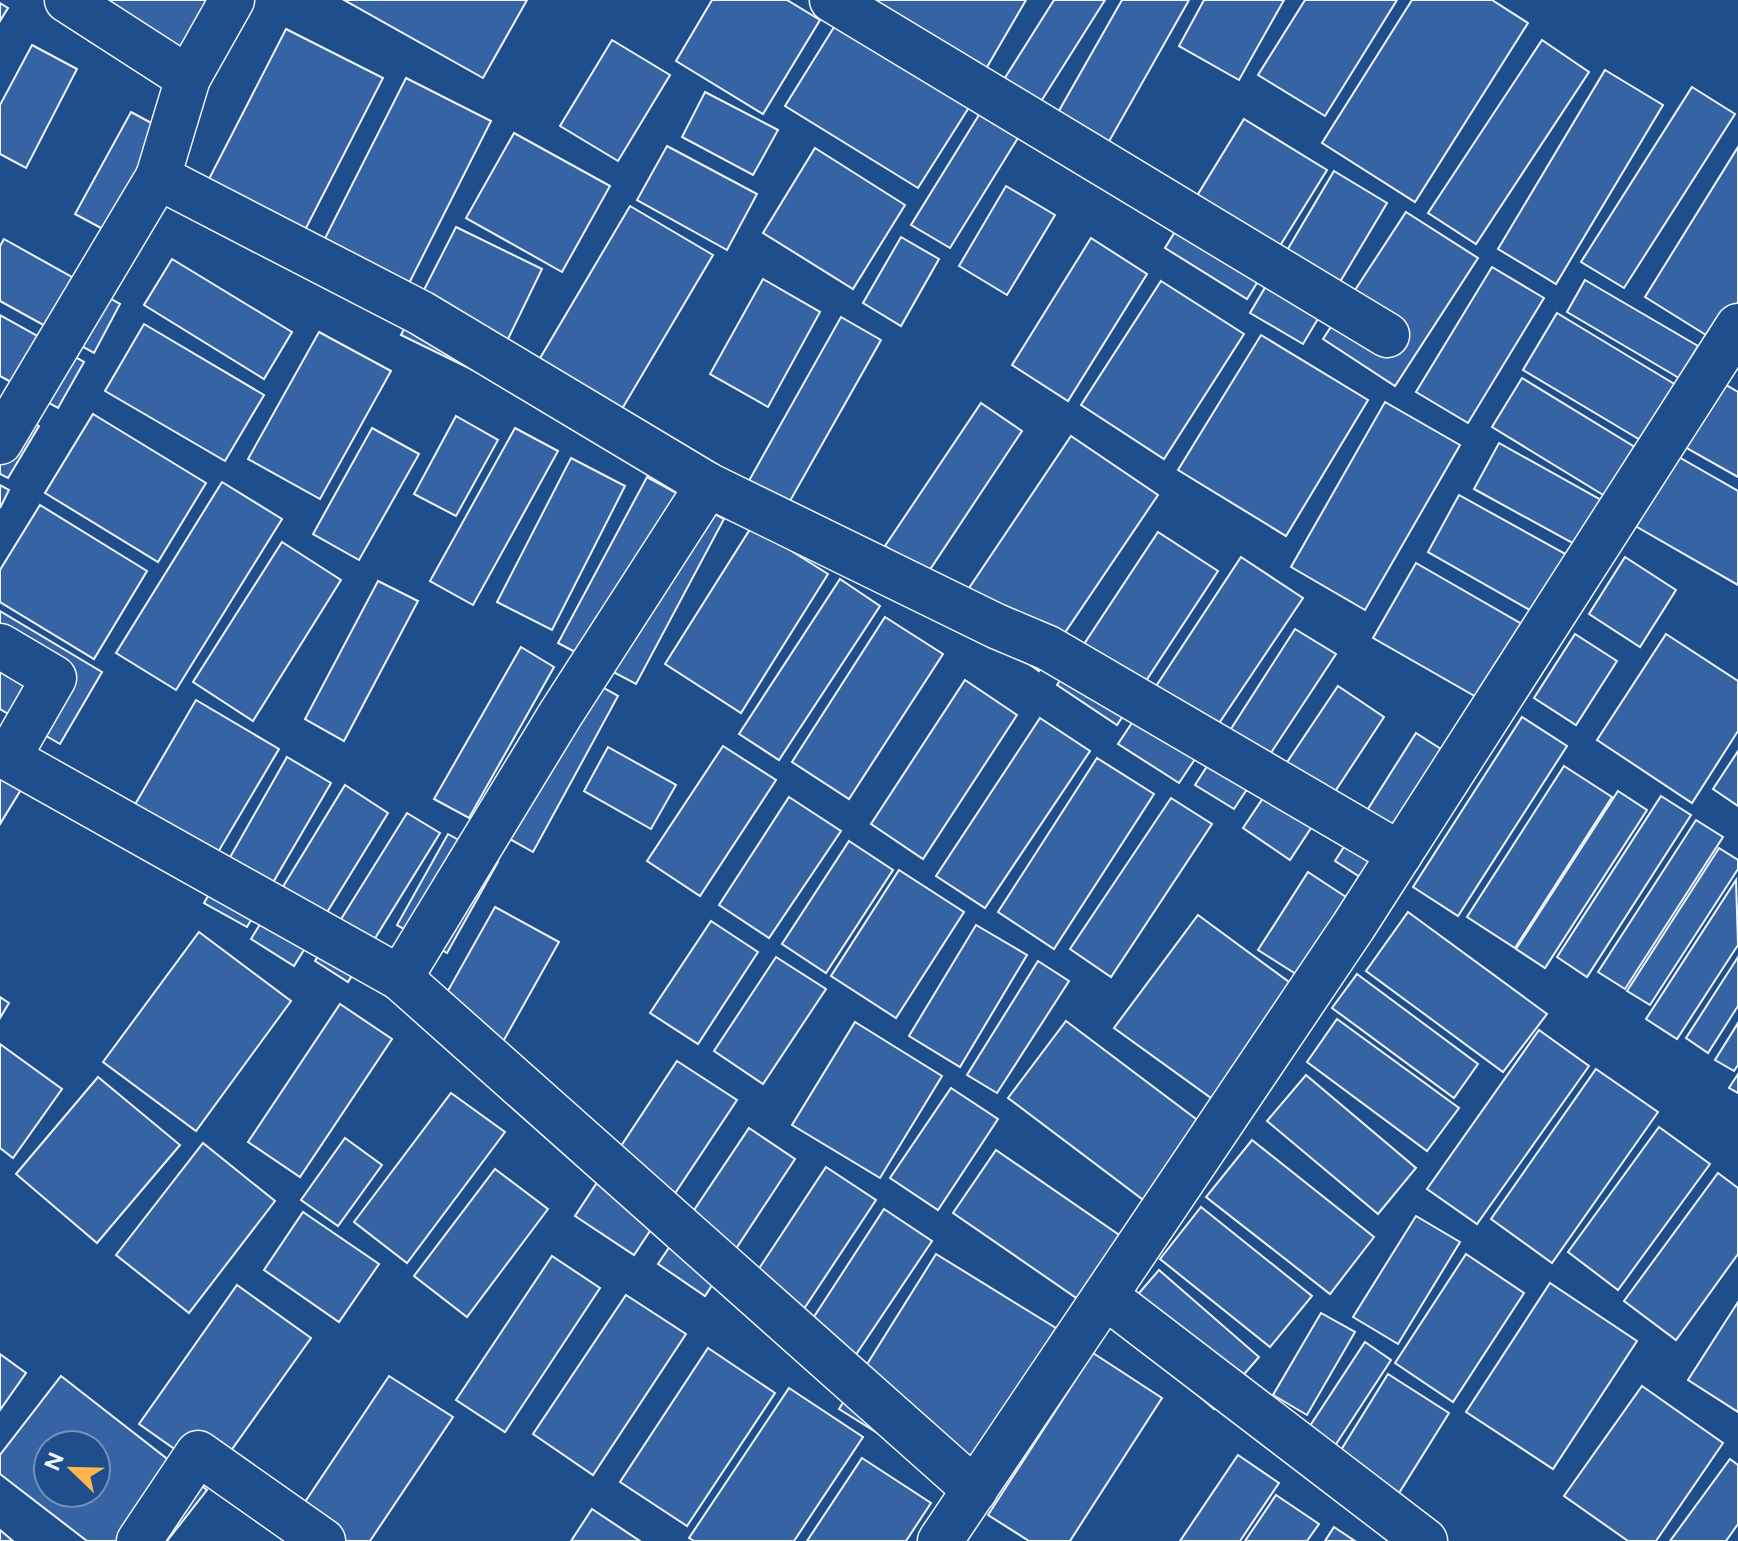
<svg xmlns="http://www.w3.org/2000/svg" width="1738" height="1541" viewBox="0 0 1738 1541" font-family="Figtree,sans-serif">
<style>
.building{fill:#3563a3;stroke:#f2f6ff;stroke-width:2;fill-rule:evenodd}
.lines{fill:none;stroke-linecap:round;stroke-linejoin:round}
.street-casing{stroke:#f2f6ff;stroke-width:47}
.street{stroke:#1f4e8c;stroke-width:44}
</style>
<rect width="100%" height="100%" fill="#1f4e8c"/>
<!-- building -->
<g class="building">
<path d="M110 0H242L195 94 89 41Z"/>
<path d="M344 0H527L483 78Z"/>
<path d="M712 0H787L820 20 763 114 676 61Z"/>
<path d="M869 0H1026L976 86Z"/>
<path d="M1054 0H1105L1035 111 998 89Z"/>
<path d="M1122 0H1189L1107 145 1056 116Z"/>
<path d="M1204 0H1284L1239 80 1179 46Z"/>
<path d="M1305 0H1397L1325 116 1258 75Z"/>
<path d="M1412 0H1492L1528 23 1415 202 1322 143Z"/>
<path d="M0 3 8 8 0 21Z"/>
<path d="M839 19 973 101 918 188 785 106Z"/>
<path d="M286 29 383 78 287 265 190 216Z"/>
<path d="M612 40 670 75 618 161 560 126Z"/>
<path d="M1542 40 1589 72 1476 244 1428 213Z"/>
<path d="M32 45 77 69 26 168 0 154V105Z"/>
<path d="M1605 70 1663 105 1556 284 1498 249Z"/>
<path d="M406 78 491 121 392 317 307 274Z"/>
<path d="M1692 87 1735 114 1624 288 1581 262Z"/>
<path d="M705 92 778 130 753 175 682 137Z"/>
<path d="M990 97 1029 120 950 248 911 225Z"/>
<path d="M131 112 179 138 123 240 75 214Z"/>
<path d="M1244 119 1327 170 1247 299 1165 248Z"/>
<path d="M514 133 610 186 562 272 466 218Z"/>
<path d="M667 146 757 194 727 250 637 200Z"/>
<path d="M1738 147V302L1714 340 1645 297Z"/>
<path d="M815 148 905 205 853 289 763 233Z"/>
<path d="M1334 171 1387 203 1303 344 1250 313Z"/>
<path d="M1006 186 1055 215 1007 295 959 266Z"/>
<path d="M630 206 713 255 619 414 536 365Z"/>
<path d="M1406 212 1478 258 1395 386 1323 339Z"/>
<path d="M456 227 542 269 489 378 401 335Z"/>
<path d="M901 237 939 259 901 326 863 303Z"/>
<path d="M1091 238 1147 274 1068 401 1012 365Z"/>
<path d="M4 239 120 304 94 353 0 301V246Z"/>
<path d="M172 259 292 332 264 379 144 305Z"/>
<path d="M1492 267 1544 298 1468 423 1416 392Z"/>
<path d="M763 279 820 312 768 407 710 374Z"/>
<path d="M1585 280 1698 346 1679 378 1567 312Z"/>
<path d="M1161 281 1244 334 1164 459 1081 405Z"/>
<path d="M1557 313 1676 385 1642 441 1523 370Z"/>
<path d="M0 315 84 362 58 408 0 376Z"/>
<path d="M841 317 881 340 786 508 746 486Z"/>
<path d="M144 324 264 395 225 461 105 391Z"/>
<path d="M319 332 391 371 320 499 248 459Z"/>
<path d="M1261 335 1368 400 1286 536 1178 470Z"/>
<path d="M1522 378 1643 452 1613 501 1492 427Z"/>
<path d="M1714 378 1738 392V477L1678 443Z"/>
<path d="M1385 402 1460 445 1365 610 1291 567Z"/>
<path d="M981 403 1022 431 927 574 885 546Z"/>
<path d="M0 404 39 426 8 478 0 474Z"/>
<path d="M93 414 206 483 158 562 45 493Z"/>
<path d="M456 416 498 440 456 516 414 494Z"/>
<path d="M372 428 419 454 359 560 313 534Z"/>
<path d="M515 428 558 451 473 605 430 581Z"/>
<path d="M1071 436 1158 495 1039 671 953 612Z"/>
<path d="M1499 443 1601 500 1576 545 1474 489Z"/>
<path d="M1670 452 1738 491V585L1630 523Z"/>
<path d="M571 458 625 486 552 630 497 602Z"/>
<path d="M647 477 724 519 636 684 558 643Z"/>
<path d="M222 482 282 519 176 690 116 653Z"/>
<path d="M0 485 9 490 0 508Z"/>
<path d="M1459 495 1567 555 1535 613 1428 552Z"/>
<path d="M40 505 147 571 94 659 0 602V570Z"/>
<path d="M752 526 828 574 741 713 665 664Z"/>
<path d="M1158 532 1218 571 1117 725 1057 685Z"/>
<path d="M282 542 341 580 253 721 193 682Z"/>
<path d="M1241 557 1303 598 1179 783 1118 744Z"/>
<path d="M1625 557 1676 590 1640 647 1589 614Z"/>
<path d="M1416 563 1527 627 1485 702 1373 638Z"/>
<path d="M840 579 880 606 779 760 739 734Z"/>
<path d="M378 581 418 601 344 741 305 719Z"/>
<path d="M0 611 102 672 60 744 0 709Z"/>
<path d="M885 617 943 654 849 799 792 762Z"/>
<path d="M1295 629 1336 654 1234 809 1195 785Z"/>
<path d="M1575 634 1617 661 1576 725 1534 698Z"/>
<path d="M1666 634 1738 681V731L1692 803 1597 740Z"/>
<path d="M521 647 554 667 469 818 434 799Z"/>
<path d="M568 668 618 696 533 852 483 824Z"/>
<path d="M965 680 1017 715 923 859 871 824Z"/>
<path d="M1338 686 1384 717 1290 860 1243 828Z"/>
<path d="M196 700 279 749 198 886 116 837Z"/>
<path d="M1522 717 1567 746 1458 916 1413 887Z"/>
<path d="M1040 718 1090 751 985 908 936 876Z"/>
<path d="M0 732 41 757 0 824Z"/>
<path d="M1416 733 1452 756 1371 884 1335 861Z"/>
<path d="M723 746 776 780 700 896 647 861Z"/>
<path d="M608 747 676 785 651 829 584 791Z"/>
<path d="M1738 751V806L1713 789Z"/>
<path d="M287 757 331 783 247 927 204 903Z"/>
<path d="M1097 758 1154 794 1054 949 998 912Z"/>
<path d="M1564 766 1612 797 1515 948 1467 917Z"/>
<path d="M345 785 388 813 294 966 251 939Z"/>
<path d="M1618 791 1647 810 1545 968 1516 949Z"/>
<path d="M1661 796 1691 815 1587 977 1557 957Z"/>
<path d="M789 797 841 831 769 938 719 905Z"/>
<path d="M1171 798 1212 824 1111 977 1070 949Z"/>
<path d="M407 813 440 833 348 982 315 961Z"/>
<path d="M1696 820 1723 837 1625 989 1598 972Z"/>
<path d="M448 834 498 862 447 953 397 925Z"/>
<path d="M849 841 893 870 826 973 782 944Z"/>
<path d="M1719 848 1738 860V869L1650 1005 1627 991Z"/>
<path d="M899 870 964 912 896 1018 831 976Z"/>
<path d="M1308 872 1349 899 1299 976 1258 950Z"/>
<path d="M1736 880 1738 945 1677 1039 1646 1019Z"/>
<path d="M495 907 559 942 500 1047 436 1012Z"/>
<path d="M1408 912 1547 1014 1503 1072 1366 971Z"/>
<path d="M1198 915 1300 990 1218 1103 1114 1028Z"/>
<path d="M711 921 758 952 698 1044 650 1013Z"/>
<path d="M976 925 1027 955 960 1067 909 1036Z"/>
<path d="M199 932 291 1001 196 1131 103 1062Z"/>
<path d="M776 957 826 989 763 1084 714 1051Z"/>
<path d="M1738 957V1006L1708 1053 1686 1038Z"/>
<path d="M1038 961 1069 981 997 1093 967 1075Z"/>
<path d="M1357 974 1478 1064 1454 1098 1332 1008Z"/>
<path d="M0 997 9 1003 0 1018Z"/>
<path d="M340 1004 392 1039 300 1177 248 1142Z"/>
<path d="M1337 1019 1459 1108 1427 1151 1307 1062Z"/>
<path d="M1066 1021 1204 1125 1146 1202 1008 1098Z"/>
<path d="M855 1022 942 1076 880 1178 792 1125Z"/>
<path d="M1738 1023V1065L1734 1071 1715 1060Z"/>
<path d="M1539 1030 1589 1066 1477 1224 1427 1189Z"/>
<path d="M0 1044 62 1089 13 1158 0 1148Z"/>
<path d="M677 1061 737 1100 634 1255 575 1216Z"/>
<path d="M1596 1069 1658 1112 1552 1263 1491 1219Z"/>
<path d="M1738 1074V1093L1729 1088Z"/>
<path d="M1306 1075 1416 1168 1378 1214 1267 1121Z"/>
<path d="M98 1077 180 1145 97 1243 16 1174Z"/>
<path d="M951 1088 998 1119 938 1210 890 1178Z"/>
<path d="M451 1093 505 1132 407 1263 354 1222Z"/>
<path d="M1659 1127 1710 1164 1618 1290 1568 1252Z"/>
<path d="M749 1128 795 1159 705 1296 658 1264Z"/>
<path d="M345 1138 382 1165 338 1226 301 1200Z"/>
<path d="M1252 1140 1374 1237 1330 1294 1206 1197Z"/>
<path d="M203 1143 275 1201 189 1313 116 1255Z"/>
<path d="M996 1150 1128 1241 1085 1304 953 1213Z"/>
<path d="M826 1167 876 1200 784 1339 735 1305Z"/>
<path d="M495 1169 548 1209 467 1317 414 1276Z"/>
<path d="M1718 1173 1738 1188V1254L1676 1340 1624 1301Z"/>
<path d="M1201 1207 1312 1296 1270 1347 1160 1259Z"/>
<path d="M884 1209 932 1241 841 1377 795 1346Z"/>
<path d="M303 1212 379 1264 339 1322 264 1270Z"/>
<path d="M1416 1216 1460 1242 1398 1344 1353 1317Z"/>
<path d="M936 1254 1056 1328 959 1484 839 1409Z"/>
<path d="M1466 1254 1524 1293 1453 1402 1395 1363Z"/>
<path d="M552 1256 600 1288 505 1432 456 1400Z"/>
<path d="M1159 1270 1259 1357 1214 1409 1114 1322Z"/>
<path d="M1550 1283 1637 1341 1553 1469 1466 1412Z"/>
<path d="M237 1285 311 1338 213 1476 139 1424Z"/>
<path d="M626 1295 686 1334 593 1475 533 1434Z"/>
<path d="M1738 1302V1412L1688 1380Z"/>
<path d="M1321 1313 1355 1332 1307 1415 1273 1395Z"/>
<path d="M1365 1342 1391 1360 1329 1455 1302 1438Z"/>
<path d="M708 1348 775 1393 687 1526 620 1482Z"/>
<path d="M1093 1353 1162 1398 1070 1541H1029L988 1515Z"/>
<path d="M0 1354 26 1373 0 1410Z"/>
<path d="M1388 1374 1449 1413 1394 1501 1333 1463Z"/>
<path d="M61 1376 207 1490 167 1541H87L0 1474V1455ZM48 1445H96V1493H48Z"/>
<path d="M389 1376 453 1417 370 1541H325L293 1520Z"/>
<path d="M1642 1386 1723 1443 1656 1541H1628L1564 1496Z"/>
<path d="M789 1388 863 1437 794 1541H694L689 1538Z"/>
<path d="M1238 1455 1279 1483 1240 1541H1180Z"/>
<path d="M862 1458 931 1503 906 1541H807Z"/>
<path d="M1730 1459 1738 1465V1524L1726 1541H1670Z"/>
<path d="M1276 1495 1319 1524 1307 1541H1245Z"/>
<path d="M592 1509 640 1541H571Z"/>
<path d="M1334 1527 1355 1541H1325Z"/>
<path d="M0 1530 13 1541H0Z"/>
</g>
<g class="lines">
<defs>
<g id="street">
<path d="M67 0 188 78 158 177"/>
<path d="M832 0 1387 335"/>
<path d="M188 78 232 0"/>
<path d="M0 442 158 177 421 313 708 485 996 626 1048 648 1400 854"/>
<path d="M708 485 560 715 400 978 975 1490"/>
<path d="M0 646 54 678 8 758 400 978"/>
<path d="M1105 1296 1425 1541"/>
<path d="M139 1541 198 1453 323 1541"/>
<path d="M940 1541 1353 927 1738 326"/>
</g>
</defs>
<!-- street casing -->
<use href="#street" class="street-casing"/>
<!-- street -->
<use href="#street" class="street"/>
</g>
<!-- north arrow -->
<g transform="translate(72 1469) rotate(293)"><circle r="38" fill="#1f4e8c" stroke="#7391ba" stroke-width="2"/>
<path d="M0-6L14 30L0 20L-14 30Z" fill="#ffb74d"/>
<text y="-12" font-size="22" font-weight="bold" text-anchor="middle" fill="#f2f6ff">N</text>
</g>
</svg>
